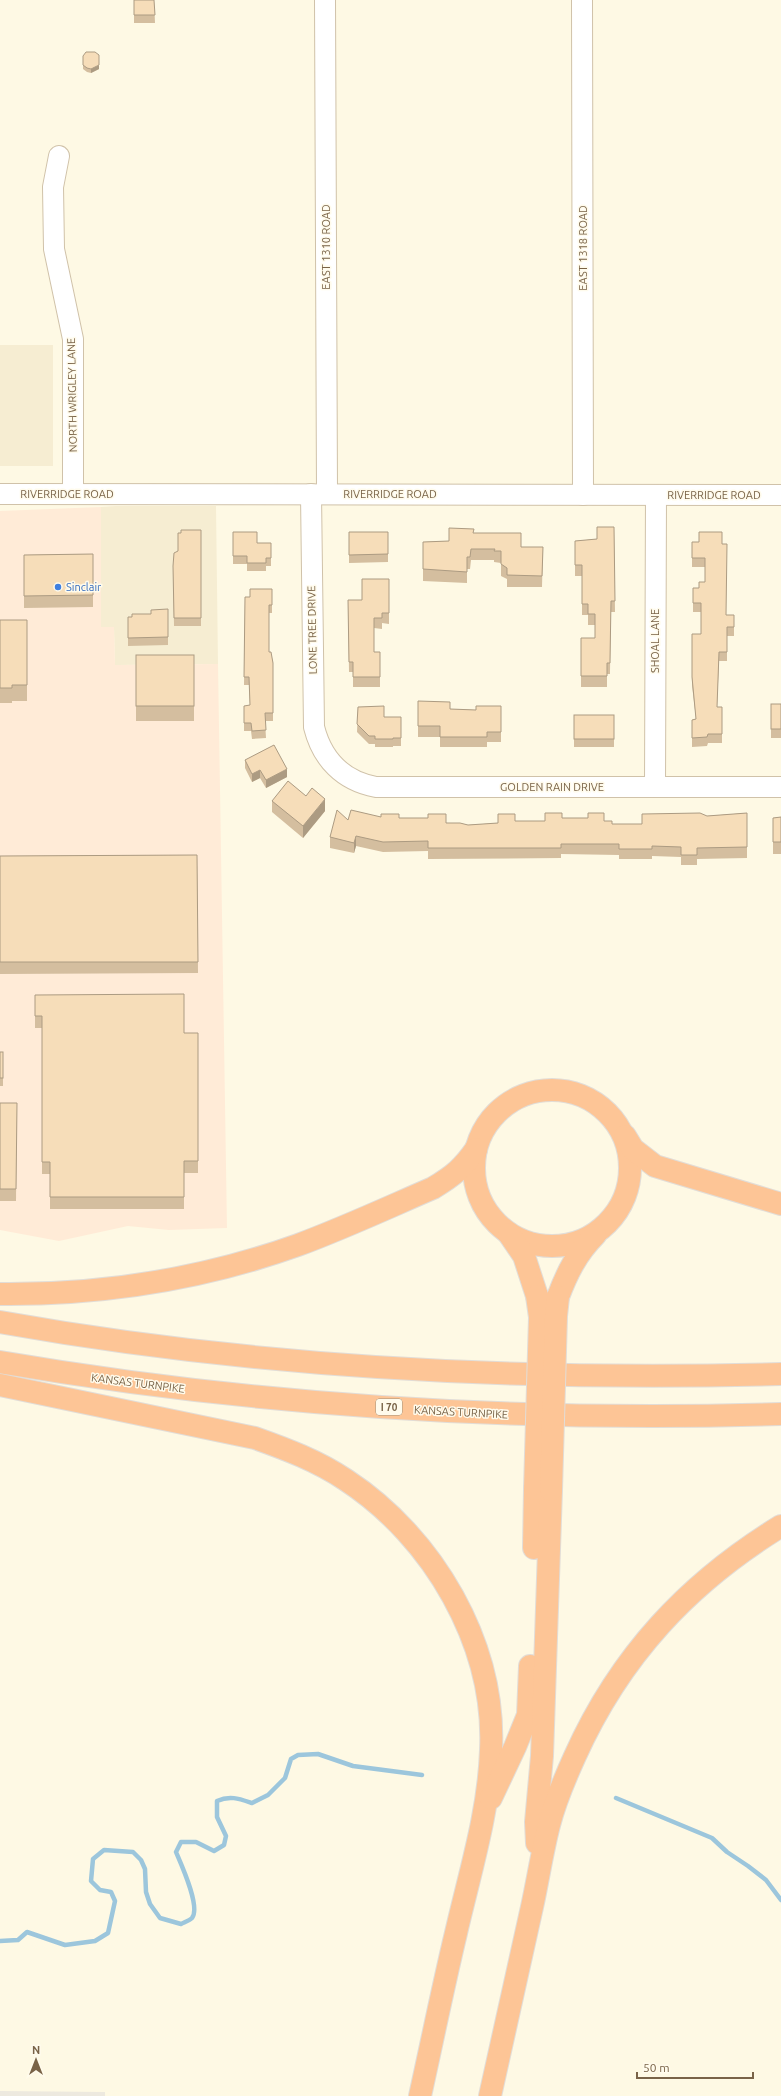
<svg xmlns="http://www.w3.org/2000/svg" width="781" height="2096" viewBox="0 0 781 2096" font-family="Ubuntu,sans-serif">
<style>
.residential{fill:#f6edd2}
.commercial{fill:#ffebd7}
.industrial{fill:#ede9df}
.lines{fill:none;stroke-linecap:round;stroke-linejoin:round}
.stream{stroke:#9cc6dc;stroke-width:4.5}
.minor-casing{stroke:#d0c2a9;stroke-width:22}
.highway-casing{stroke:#e2ddd7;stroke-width:24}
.minor{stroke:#fff;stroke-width:20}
.highway{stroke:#fdc596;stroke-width:22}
.highway-bridge-casing{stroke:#e2ddd7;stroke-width:24;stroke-linecap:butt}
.highway-bridge{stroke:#fdc596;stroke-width:22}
.wall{fill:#d4be9f}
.shaded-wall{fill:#ac9b82}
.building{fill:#f6ddb9;stroke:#ac9b82}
.shop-dot{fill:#3f7fe0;stroke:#fffbec;stroke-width:1.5}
.labels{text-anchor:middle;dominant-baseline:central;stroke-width:3;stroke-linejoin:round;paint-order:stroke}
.shield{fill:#fffbec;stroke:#a19178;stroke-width:1}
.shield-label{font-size:10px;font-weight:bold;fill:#796347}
.street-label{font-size:11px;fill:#796347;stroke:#fffbec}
.shop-label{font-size:11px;fill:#366cbe;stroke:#fffbec;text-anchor:start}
</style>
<rect width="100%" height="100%" fill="#fef9e4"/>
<!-- residential -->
<g class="residential">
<rect x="0" y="345" width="53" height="121"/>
<path d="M116 506H216L218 664 115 665 114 628H101V507Z"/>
</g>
<!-- commercial -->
<path class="commercial" d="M101 507V627H114L115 665 218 664 227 1228 169 1230 128 1226 59 1241 0 1230V511Z"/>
<!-- industrial -->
<path class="industrial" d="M0 2091 105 2092V2096H0Z"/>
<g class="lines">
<!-- stream -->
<g class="stream">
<path d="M616 1798 712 1838 727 1852 748 1866 766 1880 781 1900"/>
<path d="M0 1941 18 1940 27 1932 65 1945 95 1941 108 1933 115 1901 111 1892 100 1890 91 1881 93 1859 104 1850 133 1852 141 1860 145 1869 146 1892 150 1904 160 1918 181 1924C185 1922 190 1920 192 1918 201 1907 181 1864 176 1852L181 1842H196L214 1851 224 1845 226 1836 217 1817V1801C230 1795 240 1799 252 1803L268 1795 285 1778 291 1759 298 1755 318 1754 353 1766 422 1775"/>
</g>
<defs>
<g id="minor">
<path d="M325 0 327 493"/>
<path d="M582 0 583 495"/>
<path d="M59 156 53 187 54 249 73 339V493"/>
<path d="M0 494 781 495"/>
<path d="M311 494 314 727C322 759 343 781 376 787H781"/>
<path d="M655 787 656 495"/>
</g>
<g id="highway">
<circle cx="552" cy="1168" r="78"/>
<path d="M625 1136 633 1149 655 1166 781 1204"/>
<path d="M509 1234 524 1256 537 1296"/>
<path d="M0 1294C101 1295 203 1279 298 1245 344 1228 389 1207 433 1188 453 1176 463 1168 476 1149"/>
<path d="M558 1297C567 1273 577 1253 595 1235"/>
<path d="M0 1322C257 1368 520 1381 781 1374"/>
<path d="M0 1362C258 1406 520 1422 781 1414"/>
<path d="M0 1385 255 1438C286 1449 318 1461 346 1480 433 1537 496 1644 491 1750 489 1812 470 1872 456 1933 443 1987 432 2042 420 2096"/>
<path d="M534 1548 535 1489"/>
<path d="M491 1798 515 1747 528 1715 530 1666"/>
<path d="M537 1843 536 1822 542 1756 551 1490"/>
<path d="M490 2096C504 2033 518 1970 532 1907 538 1880 542 1852 549 1825 555 1801 565 1778 575 1756 620 1656 688 1583 781 1526"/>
</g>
</defs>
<!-- minor casing -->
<use href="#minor" class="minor-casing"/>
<!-- highway casing -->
<use href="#highway" class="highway-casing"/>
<!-- minor -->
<use href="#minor" class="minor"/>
<!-- highway -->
<use href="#highway" class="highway"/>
<defs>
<g id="highway-bridge">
<path d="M535 1489 540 1317 537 1296"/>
<path d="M551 1490 556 1316 558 1297"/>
</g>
</defs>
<!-- highway-bridge casing -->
<use href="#highway-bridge" class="highway-bridge-casing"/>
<!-- highway-bridge -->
<use href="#highway-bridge" class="highway-bridge"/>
</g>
<!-- wall -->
<g class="wall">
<path d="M134 0H154L155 23H134Z"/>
<path d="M83 56 99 69 91 73 87 72 83 69Z"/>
<path d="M597 527H614L615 612H611L610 671V674H607V687H581V638H595V625H588V615H582V576H575V541L597 539Z"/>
<path d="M201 530V626H174L173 566 178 551 181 533Z"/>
<path d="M233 532 257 543H271V566H266V571H247V564H233Z"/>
<path d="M349 532H388V562L349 563Z"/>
<path d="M473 533 521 547H543L542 587H507V579L501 576V563L494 562V560H471L470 569H467V583L423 581V542L449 541Z"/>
<path d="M692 542 722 544 726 615H734V636H727V661H719L717 707H722V743H708L707 746 692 747V720L696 719 692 685V634H701V612H693V588H699L705 582V567H692Z"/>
<path d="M93 554V607L24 608V555Z"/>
<path d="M389 579V624L382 623V629L374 628V652H380V687H353V672H349L348 600H362Z"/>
<path d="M272 589V613H269V652L273 663V721H265L266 738 252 739 251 731H244V714L250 705 249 685H244L245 597H250Z"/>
<path d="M128 617 168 637V645L128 646Z"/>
<path d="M0 620H27V701H12V703H0Z"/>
<rect x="136" y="655" width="58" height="66"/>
<path d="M418 701 450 709 476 710 501 706V742H487V747H440V737H418Z"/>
<rect x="771" y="704" width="10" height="34"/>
<path d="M358 707 384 717H401V746H393V747H375V744H369L357 732Z"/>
<rect x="574" y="715" width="40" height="32"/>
<path d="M245 760 287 777 266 788 260 778 252 782 245 768Z"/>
<path d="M272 801 325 811 303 838 272 812Z"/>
<path d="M747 813V858L697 859V865H681V857L652 856V859H619V855L561 854V858L428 859V851L383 852 356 846 354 853 330 848V837L348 820 381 817 399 818 468 825 498 823 515 821H545L562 818 604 821 612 824H642L707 816Z"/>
<path d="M781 817V854H773V818Z"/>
<path d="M197 855 198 973 0 974V856Z"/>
<path d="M35 995 184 1033 198 1126V1173H184V1209H50V1174H42V1028H35Z"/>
<rect x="0" y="1052" width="3" height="34"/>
<path d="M0 1103H17L16 1201H0Z"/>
</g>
<!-- shaded-wall -->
<g class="shaded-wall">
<path d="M99 65V69L91 73V69Z"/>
<path d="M287 769V777L266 788V780Z"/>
<path d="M260 770V778L252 782V774Z"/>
<path d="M325 799V811L303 838V826Z"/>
<path d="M356 836V846L354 853V843Z"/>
</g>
<!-- building -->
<g class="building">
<path d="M134 0H154L155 15H134Z"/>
<path d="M86 52H95L99 55V65L91 69 87 68 83 65V56Z"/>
<path d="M597 527H614L615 601H611L610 660V663H607V676H581V638H595V614H588V604H582V565H575V541L597 539Z"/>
<path d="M449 528 474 529 473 533H521V547H543L542 576 507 575V568L501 564V551H494L495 549H471L470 557H467V572L423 569V542L449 541Z"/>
<path d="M181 530H201V618H174L173 566 174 553 178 551V533H181Z"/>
<path d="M233 532H257V543H271V558H266V563H247V556H233Z"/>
<path d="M349 532H388V554L349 555Z"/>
<path d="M699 532H722V544H727L726 615H734V627H727V652H719L717 707H722V734H708L707 737 692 738V720L696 719 692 677V634H701V603H693V588H699V582H705V558H692V542H699Z"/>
<path d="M93 554V595L24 596V555Z"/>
<path d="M362 579H389V613H382V618H374V652H380V677H353V662H349L348 600H362Z"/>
<path d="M250 589H272V605H269V652H271L273 663V713H265L266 730 252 731 251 723H244V706L250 705 249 677H244L245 597H250Z"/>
<path d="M168 609V637L128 638V617H132V614H151V610Z"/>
<path d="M0 620H27V685H12V688H0Z"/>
<rect x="136" y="655" width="58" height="51"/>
<path d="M418 701 450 702V709L476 710V706H501V732H487V737H440V726H418Z"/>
<rect x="771" y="704" width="10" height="25"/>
<path d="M384 706V717H401V738H393V739H375V736H369L357 724 358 707Z"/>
<rect x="574" y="715" width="40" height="24"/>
<path d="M274 745 287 769 266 780 260 770 252 774 245 760Z"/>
<path d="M288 781 306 796 312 788 325 799 303 826 272 801Z"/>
<path d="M337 810 348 820 351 810 381 817V814H399V818H428V814H446V823H460L468 825 498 823V814H515V821H545V813H562V818H588V813H604V821H612V824H642V814L700 813 707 816 747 813V847L697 848V855H681V847L652 846V849H619V844H561V848H428V841L383 842 356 836 354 843 330 837Z"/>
<path d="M781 817V842H773V818Z"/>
<path d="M197 855 198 962H0V856Z"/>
<path d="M184 994V1033H198V1161H184V1197H50V1162H42V1016H35V995Z"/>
<rect x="0" y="1052" width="3" height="26"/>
<path d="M0 1103H17L16 1189H0Z"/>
</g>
<!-- markers -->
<circle class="shop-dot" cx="58" cy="587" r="4"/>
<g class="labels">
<!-- shield labels -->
<rect class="shield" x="376" y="1399" width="26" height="16" rx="3"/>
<g class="shield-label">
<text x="389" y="1407">I 70</text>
</g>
<!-- street labels -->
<g class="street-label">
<text transform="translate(326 247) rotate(-90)">EAST 1310 ROAD</text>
<text transform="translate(583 248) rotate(-90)">EAST 1318 ROAD</text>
<text transform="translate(72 395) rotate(-91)">NORTH WRIGLEY LANE</text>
<text x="67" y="494">RIVERRIDGE ROAD</text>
<text x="390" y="494">RIVERRIDGE ROAD</text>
<text x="714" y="495">RIVERRIDGE ROAD</text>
<text transform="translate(312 630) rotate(-91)">LONE TREE DRIVE</text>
<text transform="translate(655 641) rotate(-90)">SHOAL LANE</text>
<text x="552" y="787">GOLDEN RAIN DRIVE</text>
<text transform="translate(138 1383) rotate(7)">KANSAS TURNPIKE</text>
<text transform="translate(461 1412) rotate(3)">KANSAS TURNPIKE</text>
</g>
<!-- shop labels -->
<g class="shop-label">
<text x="66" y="587">Sinclair</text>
</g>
</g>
<!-- north arrow -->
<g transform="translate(36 2060)" stroke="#fffbec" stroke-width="3" paint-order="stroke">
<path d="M0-3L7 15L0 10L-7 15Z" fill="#796347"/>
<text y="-6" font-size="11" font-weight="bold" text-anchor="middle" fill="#796347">N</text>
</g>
<!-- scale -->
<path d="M637 2072v6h116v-6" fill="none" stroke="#796347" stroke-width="2"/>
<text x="643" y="2072" font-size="12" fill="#796347" stroke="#fffbec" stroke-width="3" paint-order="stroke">50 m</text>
</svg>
